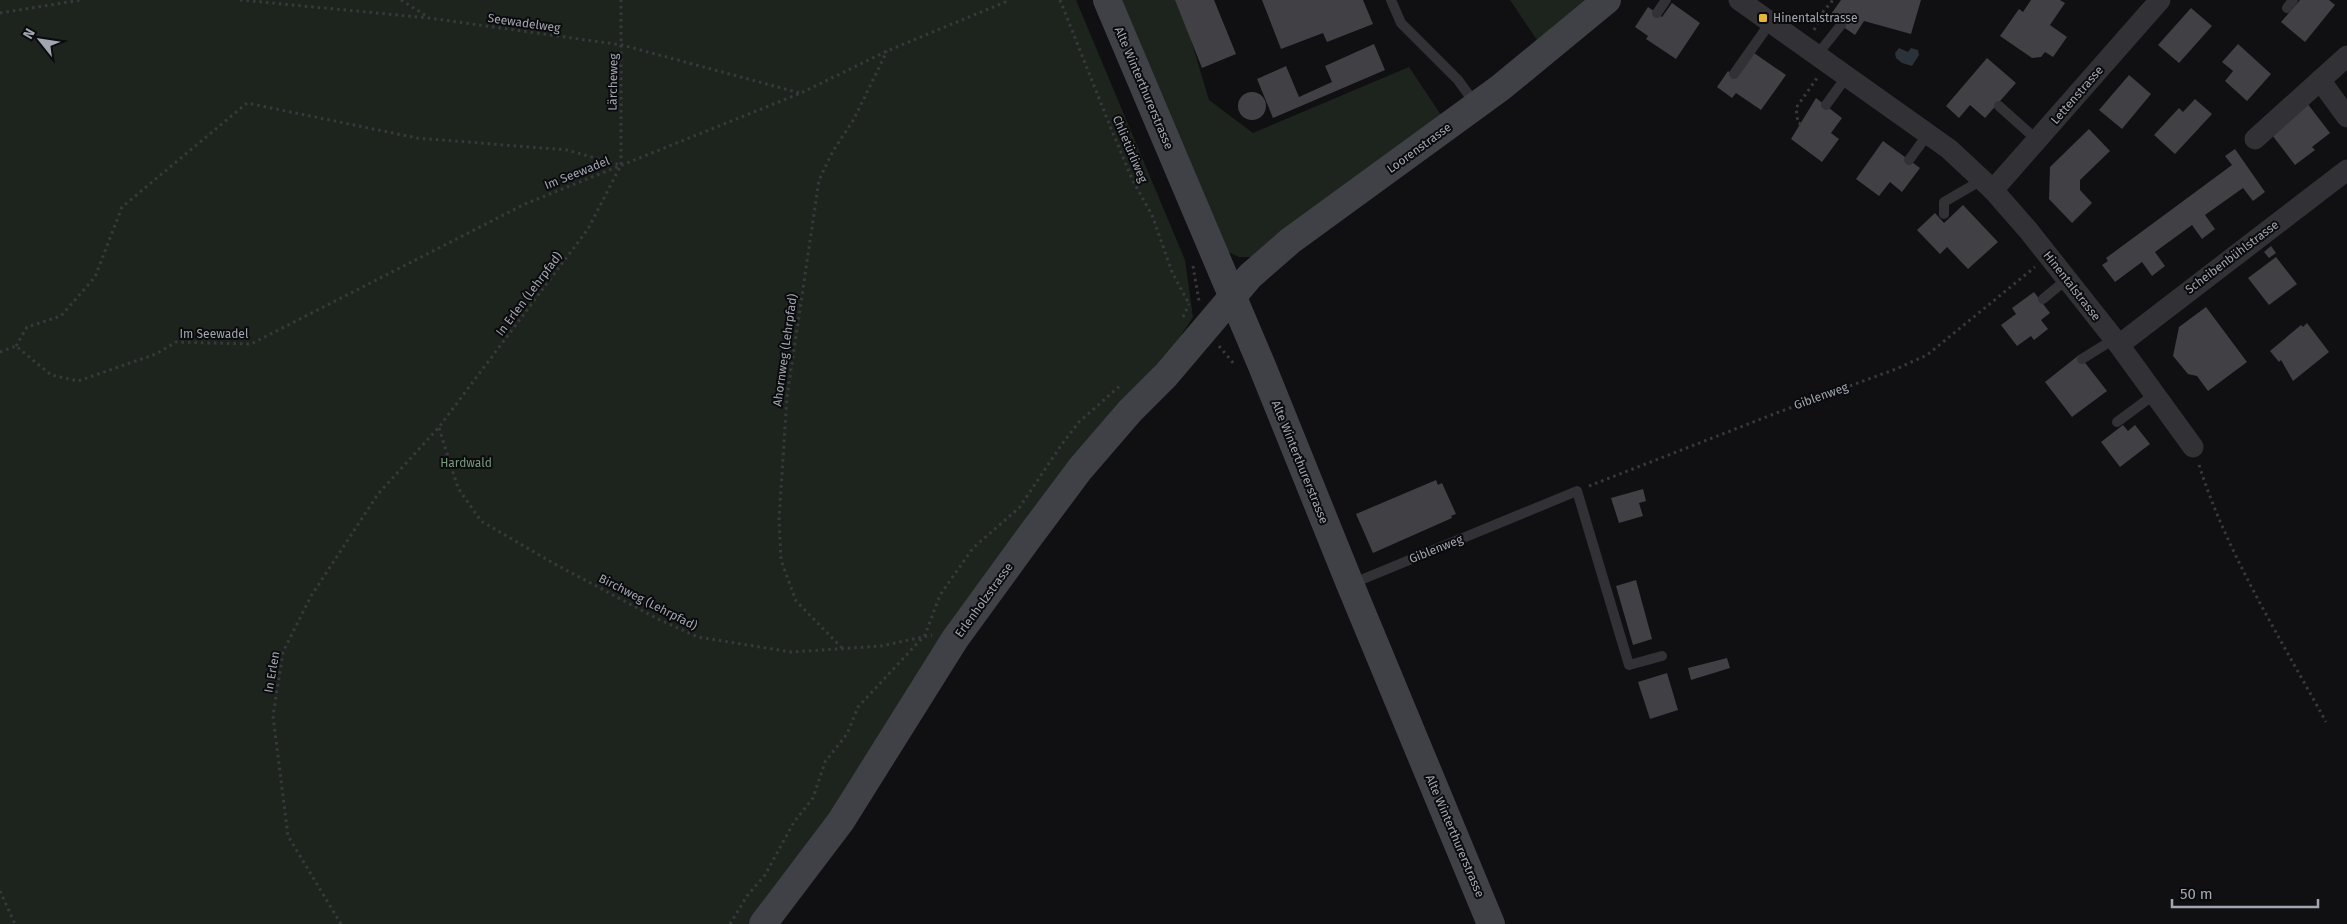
<svg xmlns="http://www.w3.org/2000/svg" width="2347" height="924" viewBox="0 0 2347 924" font-family="'Fira Sans',sans-serif">
<style>
.green{fill:#1d241e}
.water{fill:#2b3239}
.building{fill:#404045}
.lines{fill:none;stroke-linecap:round;stroke-linejoin:round}
.path{stroke:#38393d;stroke-width:3;stroke-dasharray:2.5 4;stroke-linecap:butt}
.lane{stroke:#323236;stroke-width:10}
.street{stroke:#323236;stroke-width:21}
.secondary{stroke:#404146;stroke-width:28}
.poi-dot{fill:#e4b636;stroke:#0b0b0d;stroke-width:2}
.labels{text-anchor:middle;dominant-baseline:central;stroke-width:4;stroke-linejoin:round;paint-order:stroke}
.poi-label{font-size:12px;fill:#a2a6b1;stroke:#0b0b0d;text-anchor:start}
.street-label{font-size:12px;fill:#a2a6b1;stroke:#0b0b0d}
.park-label{font-size:12px;fill:#7a9b7f;stroke:#0b0b0d}
</style>
<rect width="100%" height="100%" fill="#101012"/>
<!-- green -->
<g class="green">
<path d="M0 0H1076L1185 260 1193 317 1178 340 1079 453 829 820 750 924H0Z"/>
<path d="M1116 0H1179L1209 100 1253 133 1409 67 1443 118 1251 257H1239L1228 252Z"/>
<path d="M1510 0H1596L1539 43Z"/>
</g>
<!-- water -->
<path class="water" d="M1899 48 1908 52 1911 48 1918 50 1919 55 1912 66 1902 63 1896 58 1895 53Z"/>
<!-- building -->
<g class="building">
<path d="M1175 0H1214L1236 54 1202 68Z"/>
<path d="M1262 0H1363L1373 24 1327 42 1323 33 1281 49Z"/>
<path d="M1841 0H1921L1911 34 1864 21 1855 35 1829 17Z"/>
<path d="M2031 0H2060L2065 3 2050 25 2067 37 2053 57 2045 52 2041 57 2032 58 2000 36 2019 9 2023 12Z"/>
<path d="M2300 0H2329L2335 5 2305 42 2281 22Z"/>
<path d="M1672 3 1700 23 1676 59 1646 39 1648 36 1635 27 1648 7 1662 17Z"/>
<path d="M2191 8 2212 26 2179 63 2158 45Z"/>
<path d="M1374 44 1385 70 1273 118 1257 79 1286 66 1299 97 1332 82 1325 66Z"/>
<path d="M2238 44 2271 74 2247 101 2225 81 2233 71 2222 62Z"/>
<path d="M1754 53 1786 75 1761 110 1736 93 1732 98 1717 87 1728 71 1737 77Z"/>
<path d="M1987 58 2016 83 1985 118 1970 105 1959 118 1946 106Z"/>
<path d="M2129 75 2151 94 2122 129 2099 110Z"/>
<circle cx="1252" cy="106" r="14"/>
<path d="M1816 98 1842 118 1831 133 1839 139 1822 162 1791 139Z"/>
<path d="M2195 99 2212 114 2175 154 2154 135 2179 108 2183 112Z"/>
<path d="M2307 103 2330 133 2312 147 2315 150 2295 165 2272 135Z"/>
<path d="M2089 129 2110 151 2080 180V190L2092 203 2072 223 2049 199 2050 167Z"/>
<path d="M1883 141 1920 168 1902 192 1890 182 1879 196 1856 179Z"/>
<path d="M2235 149 2265 192 2253 201 2243 188 2205 215 2215 229 2202 239 2192 225 2155 252 2165 266 2152 276 2142 262 2115 282 2102 265 2108 261 2106 258 2232 165 2225 156Z"/>
<path d="M1963 205 1998 242 1968 269 1947 247 1940 254 1917 230 1935 213 1944 223Z"/>
<path d="M2271 246 2276 253 2269 258 2264 252Z"/>
<path d="M2276 257 2297 284 2269 305 2248 278Z"/>
<path d="M2034 292 2050 313 2041 320 2048 329 2034 340 2031 336 2017 346 2001 325 2016 314 2012 308Z"/>
<path d="M2206 307 2247 362 2208 391 2197 376 2188 374 2173 356 2179 327Z"/>
<path d="M2307 323 2329 352 2293 381 2281 360 2279 362 2270 351 2301 325 2303 327Z"/>
<path d="M2079 355 2107 391 2072 417 2045 382Z"/>
<path d="M2123 425 2128 431 2135 425 2150 444 2120 467 2101 442Z"/>
<path d="M1436 480 1438 485 1442 483 1456 514 1451 516 1452 518 1373 553 1356 514Z"/>
<path d="M1643 489 1646 501 1639 503 1643 516 1619 523 1611 498Z"/>
<path d="M1636 580 1652 639 1633 645 1616 586Z"/>
<path d="M1727 658 1730 668 1691 680 1688 668Z"/>
<path d="M1667 673 1678 710 1650 719 1638 682Z"/>
</g>
<g class="lines">
<!-- path -->
<g class="path">
<path d="M240 0 429 18 622 45 800 93"/>
<path d="M401 0 428 17"/>
<path d="M1060 0 1112 131 1133 181 1152 215 1172 272 1189 304"/>
<path d="M0 13 81 0"/>
<path d="M1814 30 1823 12 1833 0"/>
<path d="M1801 124 1798 123 1796 108 1817 78"/>
<path d="M1193 266 1199 301"/>
<path d="M1183 317 1189 304"/>
<path d="M16 346 27 327 61 316 95 277 122 207 247 103 417 138 567 150 620 165"/>
<path d="M1219 346 1234 364"/>
<path d="M0 352 16 346 51 375 78 381 156 354 176 342 251 344 525 204 801 93 887 51 1010 0"/>
<path d="M439 428 458 488 481 521 553 563 658 619 698 637 791 652 881 646 932 635"/>
<path d="M2199 465C2228 556 2281 639 2326 722"/>
<path d="M1589 486 1779 412 1896 369 1927 355 2035 267"/>
<path d="M842 648 796 601 781 560 779 520 787 397 819 180 833 151 854 119 887 51"/>
<path d="M0 891 15 924"/>
<path d="M341 924 288 836 273 716 283 652 311 596 378 494 439 427 588 229 621 165V0"/>
<path d="M730 924 747 896 765 875 794 822 813 798 825 762 847 734 858 707 925 635 940 595 973 548 1019 508 1062 444 1079 422 1122 384"/>
</g>
<!-- lane -->
<g class="lane">
<path d="M1391 0 1401 23 1458 80 1476 105"/>
<path d="M2287 8 2293 0"/>
<path d="M1657 13 1666 0"/>
<path d="M1817 55 1841 25"/>
<path d="M1734 74 1770 23"/>
<path d="M1826 105 1847 76"/>
<path d="M1999 106 2037 140"/>
<path d="M1909 160 1928 134"/>
<path d="M1944 214V202L1982 180"/>
<path d="M2043 299 2067 279"/>
<path d="M2082 359 2114 339"/>
<path d="M2117 422 2155 394"/>
<path d="M1351 584 1577 491 1629 665 1662 656"/>
</g>
<!-- street -->
<g class="street">
<path d="M1739 0 1949 149 1993 190 2028 230 2119 345 2193 447"/>
<path d="M2320 80 2347 117"/>
<path d="M2255 139 2347 56"/>
<path d="M1993 190 2160 0"/>
<path d="M2119 345 2347 170"/>
</g>
<!-- secondary -->
<g class="secondary">
<path d="M1107 0 1262 366 1350 584 1491 924"/>
<path d="M763 924 841 821 955 639 1027 540 1080 469 1130 411 1166 375 1250 276 1290 241 1500 88 1607 0"/>
</g>
</g>
<!-- markers -->
<rect class="poi-dot" x="1758" y="13" width="10" height="10" rx="2.5"/>
<g class="labels">
<!-- poi labels -->
<g class="poi-label">
<text x="1773" y="18">Hinentalstrasse</text>
</g>
<!-- street labels -->
<g class="street-label">
<text transform="translate(524 23) rotate(8)">Seewadelweg</text>
<text transform="translate(613 82) rotate(-89)">Lärcheweg</text>
<text transform="translate(1144 88) rotate(67)">Alte Winterthurerstrasse</text>
<text transform="translate(2077 95) rotate(-49)">Lettenstrasse</text>
<text transform="translate(1419 148) rotate(-36)">Loorenstrasse</text>
<text transform="translate(1130 149) rotate(67)">Chlietürliweg</text>
<text transform="translate(577 173) rotate(-22)">Im Seewadel</text>
<text transform="translate(2232 257) rotate(-37)">Scheibenbühlstrasse</text>
<text transform="translate(2072 286) rotate(52)">Hinentalstrasse</text>
<text transform="translate(529 294) rotate(-53)">In Erlen (Lehrpfad)</text>
<text x="214" y="334">Im Seewadel</text>
<text transform="translate(785 350) rotate(-82)">Ahornweg (Lehrpfad)</text>
<text transform="translate(1821 396) rotate(-20)">Giblenweg</text>
<text transform="translate(1300 462) rotate(68)">Alte Winterthurerstrasse</text>
<text transform="translate(1436 549) rotate(-22)">Giblenweg</text>
<text transform="translate(984 600) rotate(-54)">Erlenholzstrasse</text>
<text transform="translate(648 602) rotate(27)">Birchweg (Lehrpfad)</text>
<text transform="translate(272 672) rotate(-80)">In Erlen</text>
<text transform="translate(1455 836) rotate(67)">Alte Winterthurerstrasse</text>
</g>
<!-- park labels -->
<g class="park-label">
<text x="466" y="463">Hardwald</text>
</g>
</g>
<!-- north arrow -->
<g transform="translate(40 40) rotate(300)" stroke="#0b0b0d" stroke-width="4" paint-order="stroke">
<path d="M0-4L9 19L0 12L-9 19Z" fill="#a2a6b1"/>
<text y="-8" font-size="14" font-weight="bold" text-anchor="middle" fill="#a2a6b1">N</text>
</g>
<!-- scale -->
<path d="M2172 899v8h146v-8" fill="none" stroke="#a2a6b1" stroke-width="2.5"/>
<text x="2180" y="899" font-size="15" fill="#a2a6b1" stroke="#0b0b0d" stroke-width="4" paint-order="stroke">50 m</text>
</svg>
